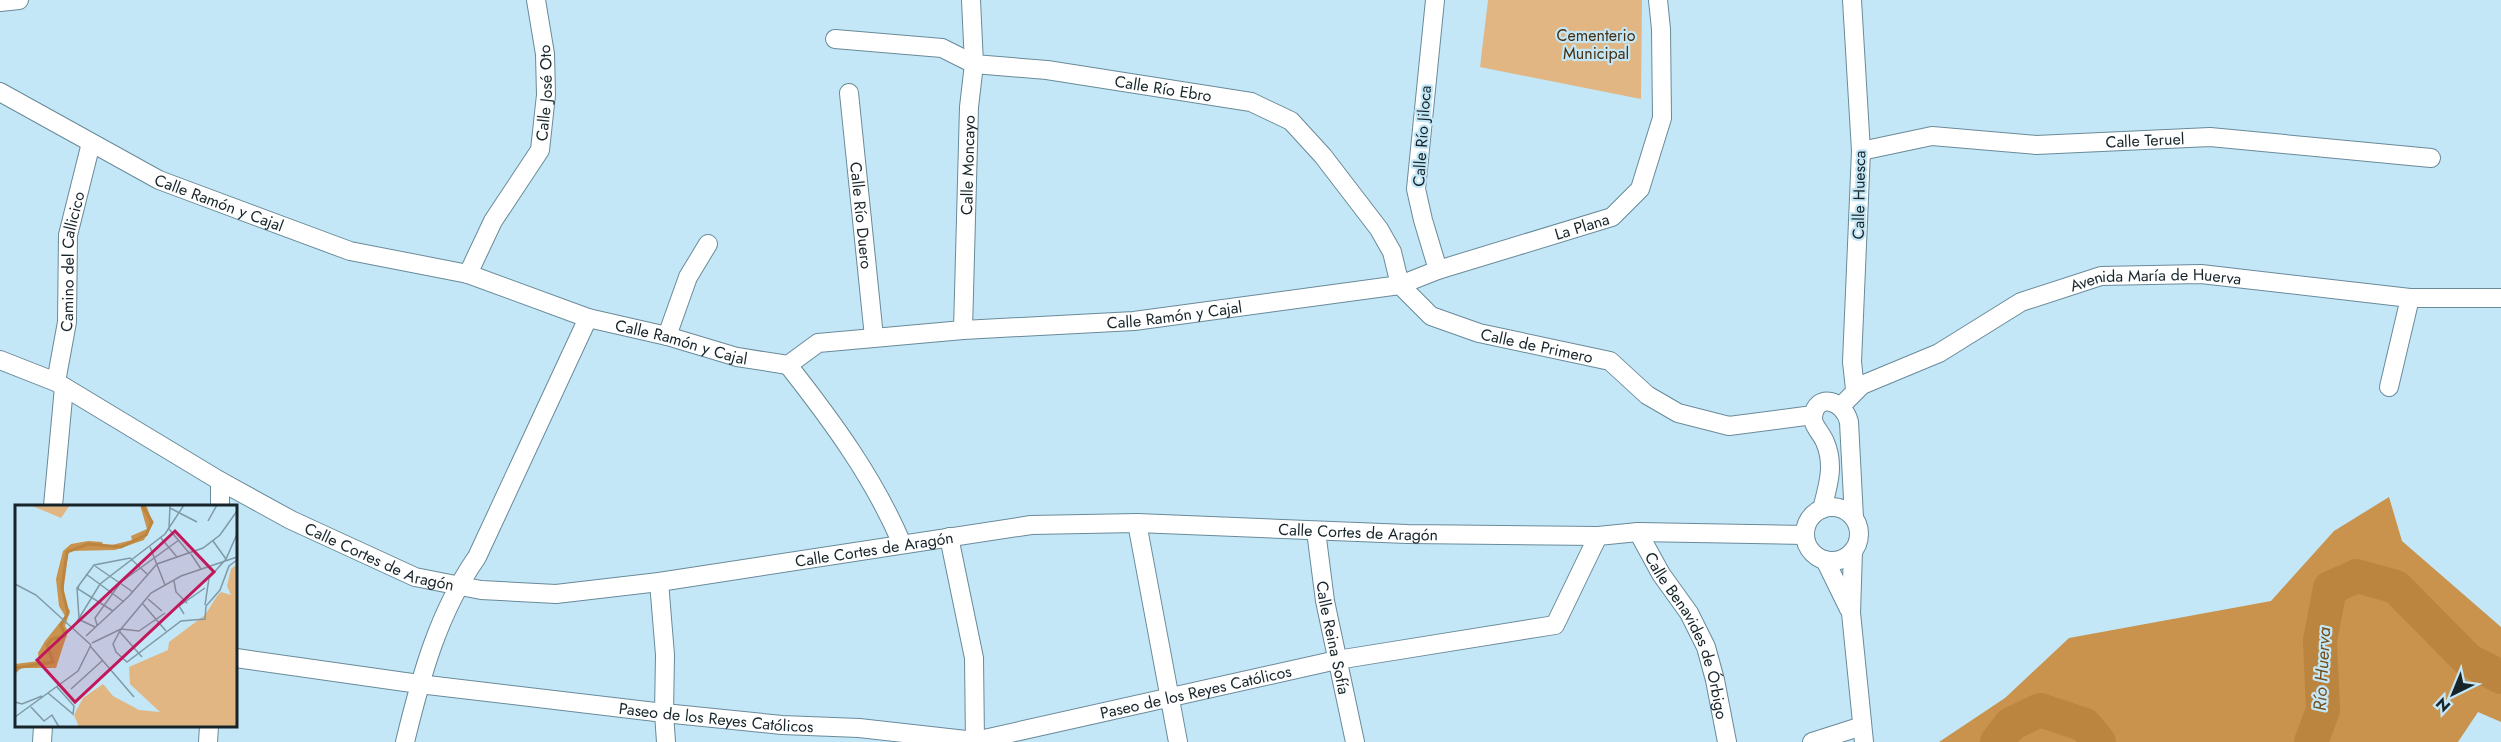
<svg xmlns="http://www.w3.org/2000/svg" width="2501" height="742" viewBox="0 0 2501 742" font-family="Jost,sans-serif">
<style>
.green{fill:#e1b682}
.forest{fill:#c9924d}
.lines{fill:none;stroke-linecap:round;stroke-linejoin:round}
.river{stroke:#bb853f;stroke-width:34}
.street-casing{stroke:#698a99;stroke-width:20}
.street{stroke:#fff;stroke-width:18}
.labels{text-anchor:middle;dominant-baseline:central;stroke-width:4.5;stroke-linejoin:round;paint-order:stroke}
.park-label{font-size:16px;fill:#462f10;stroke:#c4e7f7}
.street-label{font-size:16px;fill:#17252a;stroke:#c4e7f7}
.water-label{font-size:18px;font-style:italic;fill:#734e1a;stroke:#c4e7f7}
.inset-river{fill:none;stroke:#bb853f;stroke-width:3}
.inset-road{fill:none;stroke:#7f99a5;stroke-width:1.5}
.view{fill:#c2185b;fill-opacity:0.15;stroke:#c2185b;stroke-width:3}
.inset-edge{fill:none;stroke:#17252a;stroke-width:3}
</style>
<rect width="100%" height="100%" fill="#c4e7f7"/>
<!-- green -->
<path class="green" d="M1488 0H1642L1641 99 1480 67Z"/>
<!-- forest -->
<path class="forest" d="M2389 497 2402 541 2501 627V722L2478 712 2458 742H1939L2005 698 2069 638 2271 601 2334 531Z"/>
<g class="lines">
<!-- river -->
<g class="river">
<path d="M1997 742 2011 724 2040 710 2085 725 2099 742"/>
<path d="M2311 742 2323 710 2320 641 2330 588 2357 576 2396 587 2468 660 2501 677"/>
</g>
<defs>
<g id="street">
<path d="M1435 0 1416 189 1423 220 1438 270"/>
<path d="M1852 0 1861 151 1852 362 1855 389"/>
<path d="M0 2 19 0"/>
<path id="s1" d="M835 39 942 48 974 64 1047 70 1251 102 1291 121 1323 156 1379 229 1392 252 1400 285"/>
<path id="s2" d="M0 92 159 180 350 251 468 274 588 318 667 336 737 357 788 365 818 343 963 330 1134 321 1400 285 1438 270 1612 217 1640 189 1662 118 1661 29 1658 0"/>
<path id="s3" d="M849 93 874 337"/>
<path id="s4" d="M1861 151 1932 136 2036 145 2210 137 2431 158"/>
<path id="s5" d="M468 274 493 221 540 150 546 95 545 54 536 0"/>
<path id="s6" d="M1400 285 1431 316 1479 333 1610 361 1647 395 1678 413 1729 426 1813 415"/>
<path id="s7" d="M963 330 969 107 974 64 971 0"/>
<path d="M667 336 688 277 708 244"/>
<path id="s8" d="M0 360 56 382 220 481 291 520 415 577 481 590 556 594 659 582 1031 525 1137 523 1407 534 1598 536 1638 532 1805 535"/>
<path d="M788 365C832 421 874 478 902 544"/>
<path id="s9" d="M56 382 67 322 68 235 91 143"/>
<path d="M2389 387 2410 298"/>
<path id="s10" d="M1841 406 1862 385 1939 353 2021 302 2101 276 2201 274 2410 298H2501"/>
<path d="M53 506 64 387"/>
<path d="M220 506V481"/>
<circle cx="1832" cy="534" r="27"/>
<path d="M1822 509C1828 486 1835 465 1825 442 1822 434 1812 425 1813 417 1816 392 1844 400 1849 422L1854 518"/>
<path d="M1137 523 1178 742"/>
<path id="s11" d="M1316 531 1325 601 1355 742"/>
<path id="s12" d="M1638 532 1661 574 1689 613 1706 647 1715 680 1727 742"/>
<path d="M949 537 974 658 975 742"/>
<path d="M1853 551 1851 613 1864 742"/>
<path d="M1825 560 1849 609"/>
<path d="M659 582 665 655 664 713 666 742"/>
<path id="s13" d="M236 658 419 684 664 713 782 725 859 728 975 741 1337 660 1555 625 1598 536"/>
<path d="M42 742 43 726"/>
<path d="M208 742 209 726"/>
<path d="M405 742C421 676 438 613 477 557L588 318"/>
<path d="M1812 742 1862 726"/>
</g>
</defs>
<!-- street casing -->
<use href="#street" class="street-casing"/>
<!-- street -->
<use href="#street" class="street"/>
</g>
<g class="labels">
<!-- park labels -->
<g class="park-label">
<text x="1596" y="35">Cementerio<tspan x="1596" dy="18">Municipal</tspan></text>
</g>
<!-- street labels -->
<g class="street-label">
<text stroke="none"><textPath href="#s1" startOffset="334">Calle Río Ebro</textPath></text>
<text stroke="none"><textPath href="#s5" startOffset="201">Calle José Oto</textPath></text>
<text transform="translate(1422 136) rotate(-86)">Calle Río Jiloca</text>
<text stroke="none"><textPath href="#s4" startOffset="286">Calle Teruel</textPath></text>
<text stroke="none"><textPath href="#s7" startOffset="165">Calle Moncayo</textPath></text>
<text transform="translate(1859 195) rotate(-89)">Calle Huesca</text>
<text stroke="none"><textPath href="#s2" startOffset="246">Calle Ramón y Cajal</textPath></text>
<text stroke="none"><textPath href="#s3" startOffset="123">Calle Río Duero</textPath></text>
<text stroke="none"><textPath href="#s2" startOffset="1653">La Plana</textPath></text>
<text stroke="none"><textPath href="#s9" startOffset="122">Camino del Callicico</textPath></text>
<text stroke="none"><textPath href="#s10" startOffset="348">Avenida María de Huerva</textPath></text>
<text stroke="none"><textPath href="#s2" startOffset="1234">Calle Ramón y Cajal</textPath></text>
<text stroke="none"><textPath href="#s2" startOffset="730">Calle Ramón y Cajal</textPath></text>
<text stroke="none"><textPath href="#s6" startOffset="154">Calle de Primero</textPath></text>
<text stroke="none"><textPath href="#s8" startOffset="1419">Calle Cortes de Aragón</textPath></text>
<text stroke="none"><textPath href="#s8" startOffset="933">Calle Cortes de Aragón</textPath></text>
<text stroke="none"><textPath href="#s8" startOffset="429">Calle Cortes de Aragón</textPath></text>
<text stroke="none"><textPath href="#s12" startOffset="116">Calle Benavides de Órbigo</textPath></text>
<text stroke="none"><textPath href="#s11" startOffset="108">Calle Reina Sofía</textPath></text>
<text stroke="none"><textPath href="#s13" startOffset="970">Paseo de los Reyes Católicos</textPath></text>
<text stroke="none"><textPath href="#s13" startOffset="484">Paseo de los Reyes Católicos</textPath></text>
</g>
<!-- water labels -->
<g class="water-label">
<text transform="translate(2322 669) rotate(-87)">Río Huerva</text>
</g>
</g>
<!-- overview -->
<g transform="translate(15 505)">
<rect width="222" height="222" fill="#c4e7f7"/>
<path d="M15 0H55L46 13ZM222 59V222H64L59 210 68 193 88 179 98 191 124 205 145 207 115 179 114 162 153 145 154 137 190 110 202 91 206 87 216 90 212 81 216 64Z" fill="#e1b682"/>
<path d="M125 0H131L138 18 129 35 100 45 54 46 49 72V97L55 106 50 121 53 126 41 163H6L1 168 0 159 24 156 23 148 30 136 50 111 44 101 41 74 48 46 56 39 73 36 87 37 89 42 117 35 116 31 132 24Z" fill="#c9924d"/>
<path class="inset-river" d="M0 163 38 157 32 140 37 134 50 131 46 120 53 108 47 84 52 47 73 39 106 42 131 30 137 17 127 0"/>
<path class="inset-road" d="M155 0 154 24 175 49M155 3 182 17M193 16 202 0M146 33 162 52M198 36 211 54M135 42 150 80M176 49 186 64M222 52 166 71 136 88 106 124 98 139 101 147 112 157 166 116 190 114 191 101 205 85 214 61 222 55M80 61 118 87M71 69 109 97M159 76 161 87 172 98M0 79 21 90 76 140M64 80 63 84 98 106M133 94 147 106M128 99 151 126M190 100 194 73 211 54 222 29M169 109 164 101 190 83M64 113 62 83 79 60 115 53 132 69M63 114 80 122M82 120 80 113 106 77 164 35M58 123 85 79 150 29 169 0M106 124 124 126 150 108M105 127 127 152M71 131 114 91 142 59 188 43 205 30 222 6M77 138 106 124M76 142 119 192M56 184 88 155M33 188 58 209 59 201 42 182M0 197 7 199 27 191M16 202 29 216 37 210 44 222M0 212 63 166 76 140"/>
<path class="view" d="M160 26 199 67 60 197 22 155Z"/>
<rect width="222" height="222" class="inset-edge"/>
</g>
<!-- north arrow -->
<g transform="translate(2453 694) rotate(223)" stroke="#c4e7f7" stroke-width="4.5" paint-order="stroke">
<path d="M0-4.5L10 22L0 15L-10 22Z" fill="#17252a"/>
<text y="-9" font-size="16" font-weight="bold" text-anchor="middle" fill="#17252a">N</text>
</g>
</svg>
